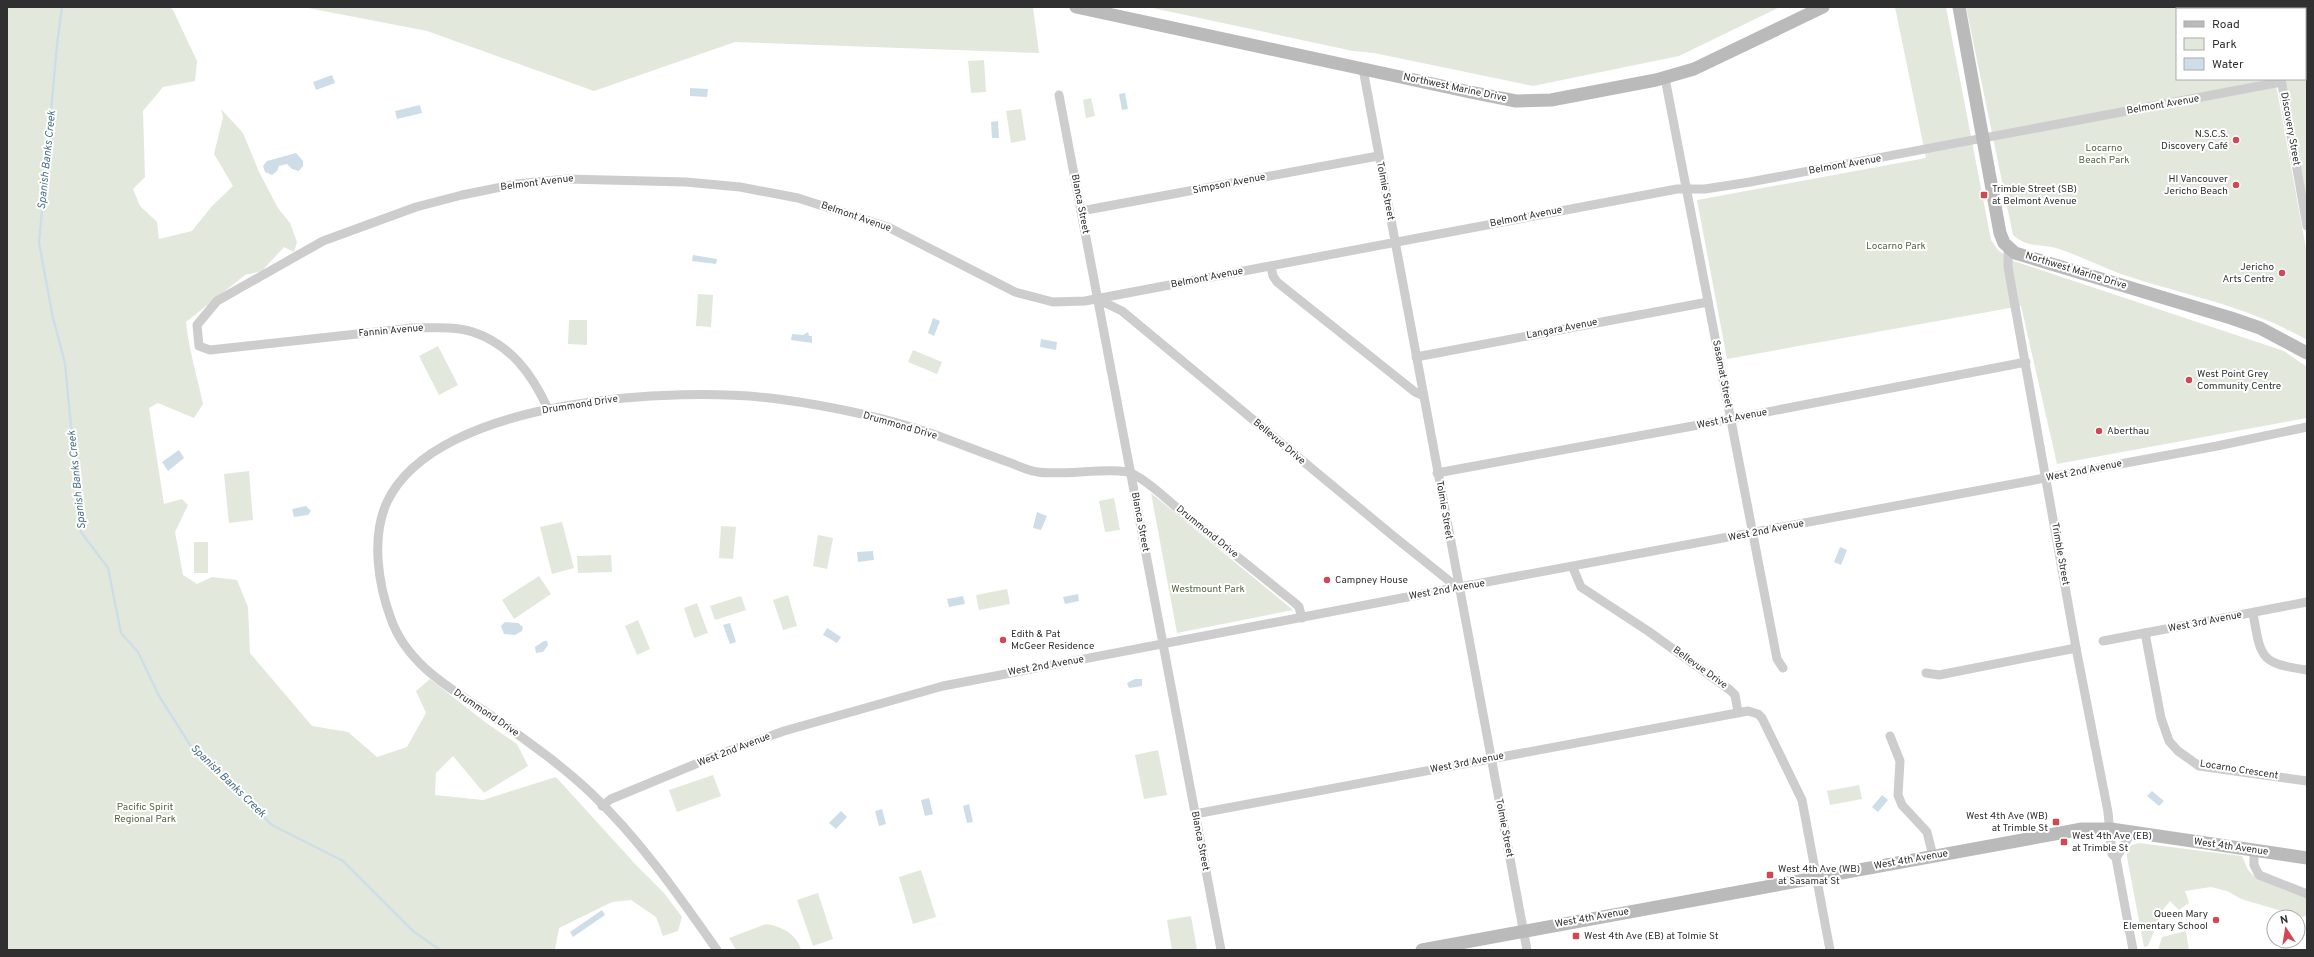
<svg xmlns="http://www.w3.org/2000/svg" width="2314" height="957" viewBox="0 0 2314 957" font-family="Overpass,sans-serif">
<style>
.green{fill:#e3e8dd}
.water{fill:#cedee8}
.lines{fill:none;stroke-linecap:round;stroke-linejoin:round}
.stream{stroke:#cedee8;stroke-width:2.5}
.street{stroke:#cdcdcd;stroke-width:9}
.secondary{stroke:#bababa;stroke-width:13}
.poi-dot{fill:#d04952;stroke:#fff;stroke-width:1.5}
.labels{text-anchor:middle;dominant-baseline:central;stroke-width:4;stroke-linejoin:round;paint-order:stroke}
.street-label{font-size:10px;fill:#303030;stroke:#fff}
.poi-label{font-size:10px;fill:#303030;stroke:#fff;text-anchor:start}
.park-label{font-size:10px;fill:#536642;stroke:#fff}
.water-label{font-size:11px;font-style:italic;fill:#476f88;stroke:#fff}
</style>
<rect width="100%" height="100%" fill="#fff"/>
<!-- green -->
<g class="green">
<path d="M7 7H170L173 10 197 61 195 81 163 87 143 111 145 177 133 189 140 206 157 222 159 239 192 231 212 206 233 186 214 154 223 117 221 109 243 133 259 172 278 208 290 223 297 242 294 252 284 247 262 271 245 275 186 322C189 350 197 376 203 404L194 418 158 403 149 408 164 504 182 499 188 505 175 532 183 575 197 584 212 577 237 580 248 607 250 653 312 726 348 732 377 757 407 747 426 713 416 691 430 679 485 722 517 744 528 766 484 793 453 756 436 773 435 795 483 800 556 777 636 865 664 893 682 917 678 931 663 936 656 917 631 900 612 902 559 928 555 950H7Z"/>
<path d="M303 7H1033L1039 53 735 42 594 91 427 31Z"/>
<path d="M1148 7H1780L1679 56 1533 86 1374 53 1353 51Z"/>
<path d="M1895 7H1946L1991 240 1998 250 2014 261 2284 351 2307 367V418L2057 464 2021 306 1727 359 1697 200 1926 158Z"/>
<path d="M1966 7H2261L2262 9H2177V79H2275L2307 254V340C2246 305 2186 296 2121 274 2100 266 2080 256 2059 249 2040 243 2029 249 2013 235Z"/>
<path d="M2271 7H2307V201L2284 79H2305V9H2271Z"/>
<path d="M984 60 986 92 971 93 968 61Z"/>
<path d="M1091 98 1095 116 1086 118 1083 100Z"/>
<path d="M1021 109 1026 140 1011 143 1006 111Z"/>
<path d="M698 294 713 295 711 327 696 326Z"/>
<path d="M569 320H587V345L568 344Z"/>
<path d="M438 346 458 385 439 395 419 356Z"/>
<path d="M913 350 942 362 937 374 908 362Z"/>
<path d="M249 471 253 520 229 523 224 474Z"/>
<path d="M1151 493 1293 610 1177 633Z"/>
<path d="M1114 498 1120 530 1105 532 1099 501Z"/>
<path d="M562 522 574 568 552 574 540 527Z"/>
<path d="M721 526 736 527 733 559 719 558Z"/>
<path d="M818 535 833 538 827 569 813 566Z"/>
<rect x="194" y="542" width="14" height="31"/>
<path d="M611 555 612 572 578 573 577 556Z"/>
<path d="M539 576 551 594 514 619 502 600Z"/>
<path d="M1007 589 1010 604 979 610 976 595Z"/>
<path d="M788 595 797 626 783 630 773 600Z"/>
<path d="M741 596 746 610 715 620 710 606Z"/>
<path d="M697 603 708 633 694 638 684 608Z"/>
<path d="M638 620 650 649 637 655 625 626Z"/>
<path d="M1158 750 1167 795 1144 799 1135 755Z"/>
<path d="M713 775 721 796 677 812 669 790Z"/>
<path d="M1859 785 1862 799 1830 805 1827 791Z"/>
<path d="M2139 843 2242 856 2248 870 2256 878 2307 899V915L2303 917 2241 899 2227 891 2211 887 2185 891 2189 903 2179 910 2170 901 2162 911 2148 946 2144 947 2127 857V851L2132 845Z"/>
<path d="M921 870 936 917 913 924 899 877Z"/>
<path d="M818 893 833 939 813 946 797 900Z"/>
<path d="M1191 916 1197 950H1172L1167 920Z"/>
<path d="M766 924C781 926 797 934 801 950H736L729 938Z"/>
<path d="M2186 931 2189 950H2158L2162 937Z"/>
</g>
<!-- water -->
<g class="water">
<path d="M332 75 335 83 316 90 313 82Z"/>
<path d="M690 88 708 89 707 97 690 96Z"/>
<path d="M1125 93 1128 109 1122 110 1119 94Z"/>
<path d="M420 105 422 113 397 119 395 111Z"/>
<path d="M998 121 999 138H992L991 122Z"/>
<path d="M296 153 303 161V166L299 171 292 169 287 164 279 166 277 171 272 175 265 172 263 166 267 161Z"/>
<path d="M693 255 717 259 716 264 692 261Z"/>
<path d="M933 318 940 321 934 336 928 333Z"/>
<path d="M808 332 809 336H812V343L791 340 792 334 803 335Z"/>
<path d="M1041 339 1057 342 1056 350 1040 347Z"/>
<path d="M179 450 184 458 168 471 162 462Z"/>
<path d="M306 506 311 511 308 515 294 517 292 509Z"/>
<path d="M1037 512 1047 516 1041 530 1033 528Z"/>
<path d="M1840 547 1847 550 1841 565 1834 562Z"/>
<path d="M873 551 874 560 858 562 857 552Z"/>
<path d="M1078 594 1079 601 1065 604 1063 597Z"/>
<path d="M963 596 965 604 949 607 947 599Z"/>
<path d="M505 622 518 623 523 627 522 631 515 635 504 634 501 626Z"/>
<path d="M730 623 736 642 730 644 723 625Z"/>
<path d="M827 628 841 637 837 643 823 635Z"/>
<path d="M544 641H547L548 645 543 652 536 653 535 647Z"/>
<path d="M1135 679H1142V686L1129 688 1127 683Z"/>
<path d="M2152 791 2164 801 2159 806 2147 796Z"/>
<path d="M1882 795 1888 800 1878 812 1872 807Z"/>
<path d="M929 798 933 814 925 816 921 800Z"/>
<path d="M969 804 973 822 967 823 963 806Z"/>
<path d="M882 809 886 824 879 826 875 811Z"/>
<path d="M841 811 847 817 836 829 829 823Z"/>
<path d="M602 910 605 915 573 937 570 932Z"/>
</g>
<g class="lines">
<!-- stream -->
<path class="stream" d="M62 7 57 45 39 243 53 318 65 363 81 532 108 568 121 633 138 652 159 696 192 748 272 825 343 861 413 931 440 950"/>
<!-- street -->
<g class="street">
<path d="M2267 7V9"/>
<path d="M1363 69 1527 950"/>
<path d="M1665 78 1777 659 1783 668"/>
<path d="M2281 79 2307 226"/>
<path d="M1059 95 1221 950"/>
<path d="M1081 211 1378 156"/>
<path d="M2008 247V267L2076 648 2108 812 2112 854 2116 858 2133 950"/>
<path d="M1271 266 1273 276 1277 282 1415 392 1422 395"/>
<path d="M1097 299 1122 311 1392 535 1458 588"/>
<path d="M1416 357 1708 302"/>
<path d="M548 409C532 374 511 345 473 332 455 326 431 328 412 328L210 350 199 346 197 325 217 301 323 241 416 207 462 195 516 184 567 179 686 182 740 187 798 198 888 227 1015 292 1053 302 1085 301 1677 189H1705L1750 182 2281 82"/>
<path d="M1437 473 1731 419 2026 362"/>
<path d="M1573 568 1581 587 1648 631 1730 690 1735 695 1738 712"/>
<path d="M2253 613C2261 658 2259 663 2307 670"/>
<path d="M2145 633 2161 718 2169 741 2178 751 2199 766 2307 781"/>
<path d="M2103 641 2307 602"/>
<path d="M1926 673 1939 675 2076 648"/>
<path d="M1890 736 1900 761 1898 795 1902 805 1927 832 1933 856"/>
<path d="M602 806 611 799 715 756 784 731 943 686 1449 589 2217 446 2307 427"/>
<path d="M1195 814 1748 711 1758 714 1762 718 1802 800 1830 950"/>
<path d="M2254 851V865L2259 875 2307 894"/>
<path d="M2116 858 2132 832"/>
<path d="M717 950C679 896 641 841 593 795 564 767 531 744 499 721 458 692 409 669 391 619 378 584 371 537 387 502 437 397 678 386 778 399 830 406 883 417 933 434 958 443 983 453 1008 462 1017 465 1028 471 1038 472 1060 476 1118 466 1133 474 1151 483 1167 500 1183 513 1220 543 1258 573 1295 603L1299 607 1302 618"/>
</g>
<!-- secondary -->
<g class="secondary">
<path d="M1076 7 1470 92 1516 101 1551 100 1656 80 1694 69 1823 7"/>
<path d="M1959 7 2000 233 2004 243 2015 253 2231 318 2260 328 2307 353"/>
<path d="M1422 950 2082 829H2111L2307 858"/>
</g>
</g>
<!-- markers -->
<g class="poi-dot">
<circle cx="2236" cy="140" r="4"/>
<circle cx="2236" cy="185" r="4"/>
<rect x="1980" y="191" width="8" height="8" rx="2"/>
<circle cx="2282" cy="273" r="4"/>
<circle cx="2189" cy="380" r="4"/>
<circle cx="2099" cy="431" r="4"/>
<circle cx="1327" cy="580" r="4"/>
<circle cx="1003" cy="640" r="4"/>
<rect x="2052" y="818" width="8" height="8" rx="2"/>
<rect x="2060" y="838" width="8" height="8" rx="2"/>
<rect x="1766" y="871" width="8" height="8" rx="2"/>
<circle cx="2216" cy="920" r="4"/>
<rect x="1572" y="932" width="8" height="8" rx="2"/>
</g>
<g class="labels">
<!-- street labels -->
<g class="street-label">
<text transform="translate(1455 88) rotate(12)">Northwest Marine Drive</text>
<text transform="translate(2163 105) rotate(-10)">Belmont Avenue</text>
<text transform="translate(2290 129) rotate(80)">Discovery Street</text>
<text transform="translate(1845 165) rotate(-10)">Belmont Avenue</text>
<text transform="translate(537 183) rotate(-7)">Belmont Avenue</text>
<text transform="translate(1229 184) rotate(-11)">Simpson Avenue</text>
<text transform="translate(1385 191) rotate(79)">Tolmie Street</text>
<text transform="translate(1080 204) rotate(79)">Blanca Street</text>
<text transform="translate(856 217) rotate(19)">Belmont Avenue</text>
<text transform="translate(1526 217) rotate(-11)">Belmont Avenue</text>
<text transform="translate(2076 271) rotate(17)">Northwest Marine Drive</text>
<text transform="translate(1207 278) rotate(-11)">Belmont Avenue</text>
<text transform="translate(1562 329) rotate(-11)">Langara Avenue</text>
<text transform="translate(391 331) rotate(-5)">Fannin Avenue</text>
<text transform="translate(1722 374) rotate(79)">Sasamat Street</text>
<text transform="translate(580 405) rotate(-9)">Drummond Drive</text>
<text transform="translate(1732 419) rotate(-11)">West 1st Avenue</text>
<text transform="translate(900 426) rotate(16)">Drummond Drive</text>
<text transform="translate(1279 442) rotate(40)">Bellevue Drive</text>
<text transform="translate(2084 471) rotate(-11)">West 2nd Avenue</text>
<text transform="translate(1444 510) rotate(80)">Tolmie Street</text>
<text transform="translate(1140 522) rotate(79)">Blanca Street</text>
<text transform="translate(1766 531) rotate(-11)">West 2nd Avenue</text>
<text transform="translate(1207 532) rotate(39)">Drummond Drive</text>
<text transform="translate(2060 554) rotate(80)">Trimble Street</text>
<text transform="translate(1447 590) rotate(-10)">West 2nd Avenue</text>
<text transform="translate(2205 622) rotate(-11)">West 3rd Avenue</text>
<text transform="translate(1046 666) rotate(-10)">West 2nd Avenue</text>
<text transform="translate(1700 668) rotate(36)">Bellevue Drive</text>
<text transform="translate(486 713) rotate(34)">Drummond Drive</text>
<text transform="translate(734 750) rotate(-21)">West 2nd Avenue</text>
<text transform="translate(1467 763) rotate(-11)">West 3rd Avenue</text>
<text transform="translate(2239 770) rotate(9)">Locarno Crescent</text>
<text transform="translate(1504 828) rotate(79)">Tolmie Street</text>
<text transform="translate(1200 841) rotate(79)">Blanca Street</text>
<text transform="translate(2231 847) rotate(8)">West 4th Avenue</text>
<text transform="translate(1911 860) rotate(-10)">West 4th Avenue</text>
<text transform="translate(1592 918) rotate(-10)">West 4th Avenue</text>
</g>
<!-- poi labels -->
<g class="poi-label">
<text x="2228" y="134" text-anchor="end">N.S.C.S.<tspan x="2228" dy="12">Discovery Café</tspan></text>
<text x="2228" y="179" text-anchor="end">HI Vancouver<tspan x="2228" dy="12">Jericho Beach</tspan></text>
<text x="1992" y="189">Trimble Street (SB)<tspan x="1992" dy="12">at Belmont Avenue</tspan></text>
<text x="2274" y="267" text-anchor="end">Jericho<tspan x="2274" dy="12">Arts Centre</tspan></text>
<text x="2197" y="374">West Point Grey<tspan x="2197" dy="12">Community Centre</tspan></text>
<text x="2107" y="431">Aberthau</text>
<text x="1335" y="580">Campney House</text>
<text x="1011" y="634">Edith &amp; Pat<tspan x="1011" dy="12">McGeer Residence</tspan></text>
<text x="2048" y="816" text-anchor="end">West 4th Ave (WB)<tspan x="2048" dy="12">at Trimble St</tspan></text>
<text x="2072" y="836">West 4th Ave (EB)<tspan x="2072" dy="12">at Trimble St</tspan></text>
<text x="1778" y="869">West 4th Ave (WB)<tspan x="1778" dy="12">at Sasamat St</tspan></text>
<text x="2208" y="914" text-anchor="end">Queen Mary<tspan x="2208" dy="12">Elementary School</tspan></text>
<text x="1584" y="936">West 4th Ave (EB) at Tolmie St</text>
</g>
<!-- park labels -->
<g class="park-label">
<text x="2104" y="148">Locarno<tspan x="2104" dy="12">Beach Park</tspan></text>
<text x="1896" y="246">Locarno Park</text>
<text x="1208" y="589">Westmount Park</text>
<text x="145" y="807">Pacific Spirit<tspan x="145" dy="12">Regional Park</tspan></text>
</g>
<!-- water labels -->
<g class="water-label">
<text transform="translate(47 160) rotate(-84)">Spanish Banks Creek</text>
<text transform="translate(77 480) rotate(-96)">Spanish Banks Creek</text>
<text transform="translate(228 781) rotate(44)">Spanish Banks Creek</text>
</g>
</g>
<!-- border -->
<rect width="2314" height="957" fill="none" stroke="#303030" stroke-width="16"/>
<!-- legend -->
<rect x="2176" y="8" width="130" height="72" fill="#ffffff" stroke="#acacac"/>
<rect x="2184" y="21" width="20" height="6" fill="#bababa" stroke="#acacac"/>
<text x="2212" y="28" font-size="12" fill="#303030">Road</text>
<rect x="2184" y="38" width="20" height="12" fill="#e3e8dd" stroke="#acacac"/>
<text x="2212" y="48" font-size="12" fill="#303030">Park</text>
<rect x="2184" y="58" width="20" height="12" fill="#cedee8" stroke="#acacac"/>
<text x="2212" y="68" font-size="12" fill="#303030">Water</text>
<!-- north arrow -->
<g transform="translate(2286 929) rotate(348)"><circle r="19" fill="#ffffff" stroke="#acacac"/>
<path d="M0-3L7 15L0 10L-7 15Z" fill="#d04952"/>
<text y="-6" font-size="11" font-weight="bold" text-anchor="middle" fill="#303030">N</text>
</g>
</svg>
